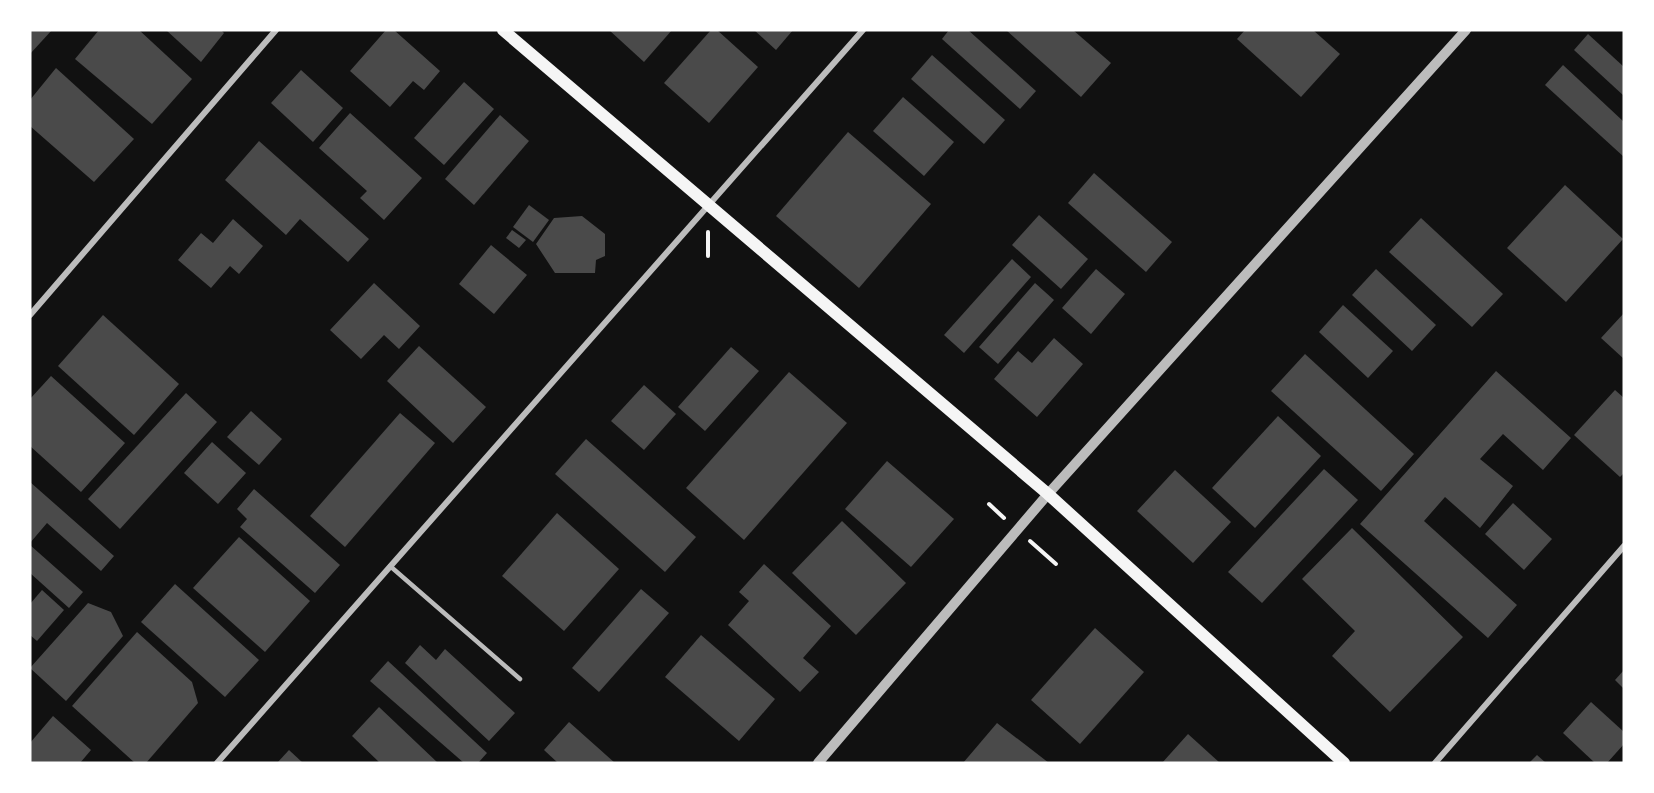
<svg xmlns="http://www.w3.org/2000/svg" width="1654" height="793" viewBox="0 0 1654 793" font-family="'Zilla Slab',serif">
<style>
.building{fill:#4a4a4a}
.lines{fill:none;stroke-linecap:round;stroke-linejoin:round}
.path{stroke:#f5f5f5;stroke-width:4}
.service{stroke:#bcbcbc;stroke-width:4.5}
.minor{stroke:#bcbcbc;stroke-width:6}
.tertiary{stroke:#bcbcbc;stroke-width:10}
.secondary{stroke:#f5f5f5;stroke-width:12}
</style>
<rect width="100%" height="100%" fill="#111"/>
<!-- building -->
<g class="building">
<path d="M30 30H52L30 54Z"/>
<path d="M99 30H139L192 79 152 124 75 59Z"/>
<path d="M166 30H221L224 33 201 62Z"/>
<path d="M386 30H394L440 71 424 90 413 81 390 107 350 71Z"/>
<path d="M609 30H672L644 62Z"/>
<path d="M711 30H717L758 67 709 123 664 83Z"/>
<path d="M754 30H793L776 50Z"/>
<path d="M949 30H968L1036 91 1020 109 942 39Z"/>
<path d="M1006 30H1073L1111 63 1081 97Z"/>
<path d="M1245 30H1313L1340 54 1301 97 1237 39Z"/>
<path d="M1588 34 1624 67V96L1574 50Z"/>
<path d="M932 55 1005 120 984 144 911 79Z"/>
<path d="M1563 65 1624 122V157L1545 85Z"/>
<path d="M56 68 134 139 94 182 30 126V100Z"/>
<path d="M301 70 343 108 313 142 271 103Z"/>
<path d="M464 82 494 109 444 165 414 138Z"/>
<path d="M903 97 954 142 924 176 873 131Z"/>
<path d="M350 113 422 178 384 220 360 198 367 191 319 148Z"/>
<path d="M500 115 529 141 474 205 445 179Z"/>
<path d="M848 132 931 204 859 288 776 216Z"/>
<path d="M259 141 369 239 348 262 300 219 286 235 225 180Z"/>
<path d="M1094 173 1172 242 1146 272 1068 203Z"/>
<path d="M1565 185 1623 239 1566 302 1507 248Z"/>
<path d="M529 205 549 220 533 242 513 227Z"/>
<path d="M1039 215 1088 259 1061 289 1012 245Z"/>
<path d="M582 216 605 234V256L596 260 595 273H555L536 244 554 218Z"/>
<path d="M1421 218 1503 294 1472 327 1389 252Z"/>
<path d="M233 219 263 246 239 274 230 266 211 288 178 260 201 233 213 243Z"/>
<path d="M512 230 526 240 519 248 506 238Z"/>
<path d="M491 245 527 275 494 314 459 284Z"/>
<path d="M1012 259 1031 277 964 353 944 335Z"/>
<path d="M1096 269 1125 294 1091 334 1062 308Z"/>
<path d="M1376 269 1436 325 1412 351 1352 295Z"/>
<path d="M374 283 420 326 399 349 384 335 361 359 330 330Z"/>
<path d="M1035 283 1054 300 998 364 979 347Z"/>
<path d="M1343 305 1393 351 1368 378 1319 332Z"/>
<path d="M1624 313V359L1601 338Z"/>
<path d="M103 315 179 384 134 435 58 366Z"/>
<path d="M1054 338 1083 364 1037 417 994 379 1018 351 1032 363Z"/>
<path d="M419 346 486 407 453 443 387 381Z"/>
<path d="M731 347 759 371 705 431 678 407Z"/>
<path d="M1305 354 1414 454 1381 491 1271 391Z"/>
<path d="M1496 371 1571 438 1543 470 1503 434 1480 459 1513 486 1480 528 1445 497 1424 521 1517 605 1488 638 1360 524Z"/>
<path d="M789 372 847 423 744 540 686 488Z"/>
<path d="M51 376 125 443 81 492 30 446V399Z"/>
<path d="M644 385 676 414 644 450 611 421Z"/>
<path d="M1615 390 1624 398V473L1620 477 1574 435Z"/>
<path d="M186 393 217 422 120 529 88 499Z"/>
<path d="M251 411 282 439 259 465 227 437Z"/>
<path d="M400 413 435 443 345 547 310 516Z"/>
<path d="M1278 416 1321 456 1255 528 1212 488Z"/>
<path d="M586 439 696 537 665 572 555 474Z"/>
<path d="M212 442 246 473 218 504 184 473Z"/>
<path d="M887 461 954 519 911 567 845 509Z"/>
<path d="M1324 469 1358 500 1262 603 1228 572Z"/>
<path d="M1175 470 1231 522 1193 563 1137 511Z"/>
<path d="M30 482 114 556 101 571 47 523 30 543Z"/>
<path d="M254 489 340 565 315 593 240 527 247 519 237 509Z"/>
<path d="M1513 503 1552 539 1524 570 1485 534Z"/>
<path d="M557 513 619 569 564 631 502 576Z"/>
<path d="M842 521 906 583 856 635 792 573Z"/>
<path d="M1352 528 1463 637 1390 712 1332 656 1355 631 1302 579Z"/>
<path d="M239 537 310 601 265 652 193 588Z"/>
<path d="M30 545 83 592 69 608 30 573Z"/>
<path d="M764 564 831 626 803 658 819 672 800 692 728 625 749 601 739 592Z"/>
<path d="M175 584 259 660 225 697 141 622Z"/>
<path d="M641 589 669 613 599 692 572 668Z"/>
<path d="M42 590 64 610 37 641 30 635V604Z"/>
<path d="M88 603 111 612 123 636 66 701 30 668Z"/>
<path d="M1095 628 1144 672 1080 744 1031 700Z"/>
<path d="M137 632 192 682 198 703 146 763H135L72 706Z"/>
<path d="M701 635 775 699 739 741 665 677Z"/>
<path d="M420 645 436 660 445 649 515 713 489 741 405 663Z"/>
<path d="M388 661 487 753 478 763H464L370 681Z"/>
<path d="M1624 670V689L1615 680Z"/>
<path d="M1591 702 1624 732V744L1607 763H1595L1563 733Z"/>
<path d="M379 707 438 763H380L352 736Z"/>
<path d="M53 716 91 750 80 763H30V743Z"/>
<path d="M569 722 615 763H558L544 750Z"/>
<path d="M997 723 1049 763H963Z"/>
<path d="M1188 734 1220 763H1162Z"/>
<path d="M289 750 303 763H277Z"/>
<path d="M1537 755 1546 763H1529Z"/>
</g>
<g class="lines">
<!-- path -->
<g class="path">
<path d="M708 232V256"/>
<path d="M989 504 1004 518"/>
<path d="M1030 541 1056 564"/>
</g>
<!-- service -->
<path class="service" d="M390 566 520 679"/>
<!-- minor -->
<g class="minor">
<path d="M30 315 276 30"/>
<path d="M217 763 863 30"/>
<path d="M1435 763 1624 546"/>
</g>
<!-- tertiary -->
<path class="tertiary" d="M818 763 1048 494 1466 30"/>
<!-- secondary -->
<path class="secondary" d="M503 30 1048 494 1344 763"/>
</g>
<!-- border -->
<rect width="1654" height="793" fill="none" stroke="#ffffff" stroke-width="63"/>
</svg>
